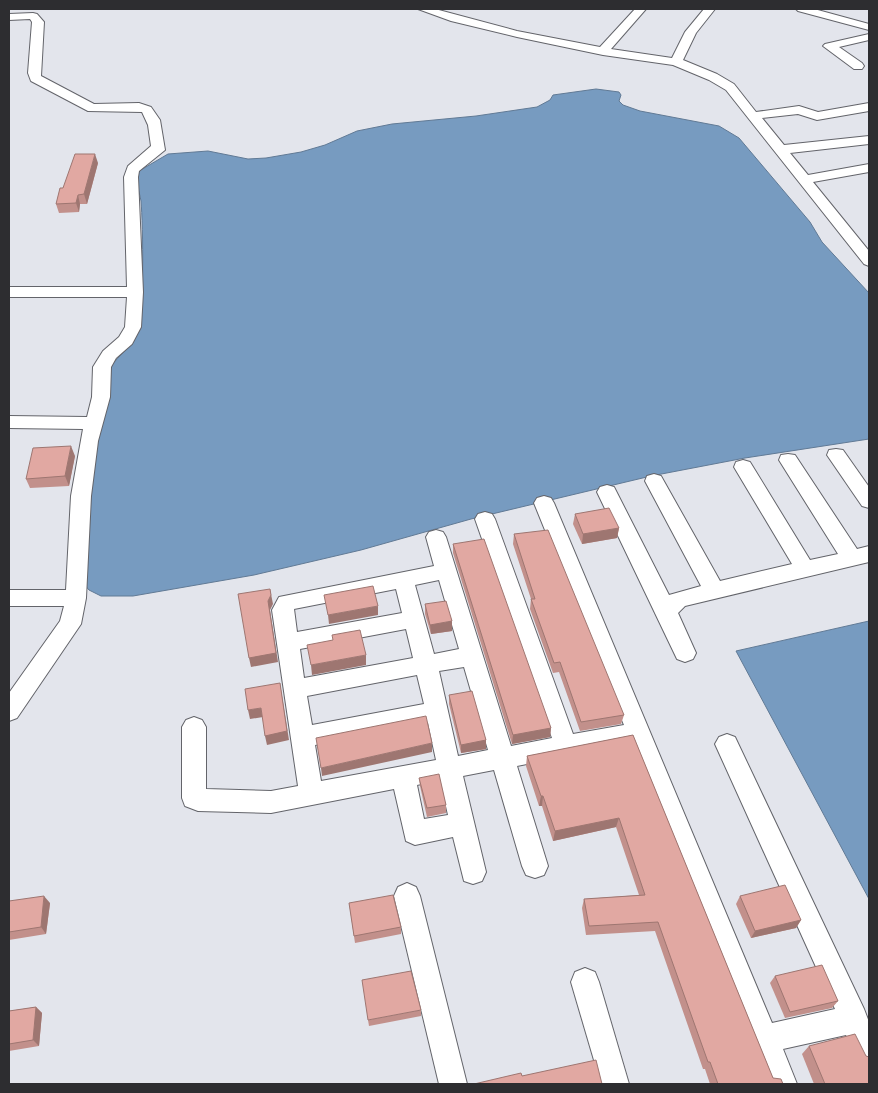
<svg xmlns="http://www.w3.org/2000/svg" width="878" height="1093" viewBox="0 0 878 1093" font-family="'Space Grotesk',sans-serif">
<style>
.water{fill:#779bc0;stroke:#617a95}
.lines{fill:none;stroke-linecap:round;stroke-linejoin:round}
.street-casing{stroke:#63646a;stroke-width:2}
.street{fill:#fff;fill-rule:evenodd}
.wall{fill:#c2908b}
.shaded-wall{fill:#9e7671}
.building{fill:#e1a8a2;stroke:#9e7671}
</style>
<rect width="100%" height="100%" fill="#e3e5ec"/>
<!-- water -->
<g class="water">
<path d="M596 89 619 92 621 95 619 101 623 105 640 111 719 126 739 138 810 222 822 242 869 293V439L745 458 651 476 471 519 361 550 254 575 133 596H101L89 590 84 584 90 475 107 372C115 358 129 350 136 336 145 319 143 224 141 201 140 194 137 186 135 179L139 171 168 154 208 151 248 159 266 158 301 152 325 145 357 131 392 124 476 116 537 107 550 100 553 95Z"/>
<path d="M869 621V899L736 651Z"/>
</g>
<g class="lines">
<defs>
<g id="street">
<path d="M418 9H435L517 31 600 47 635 9H646L611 49 672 58 685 32 704 9H715L696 33 683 60 717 74 734 84 756 112 799 106 818 112 869 103V111L817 120 798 114 762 118 784 145 869 136V144L790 153 808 175 869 164V172L813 182 869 251V266L864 264 726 90 709 80 673 65 603 55 517 37 451 21Z"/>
<path d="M796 9H814L869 24V30L798 11Z"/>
<path d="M33 13 37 14 44 22 41 76 94 104 139 103 151 107 160 120 165 150 139 171 138 177 143 292 141 327 132 344 116 358 111 367 110 397 98 441 91 496 86 598 81 624 17 718 9 721V693L60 621 64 606H9V590H66L71 496 83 429 9 428V416L87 417 92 397 93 367 103 351 119 337 125 327 127 297H9V287H127L124 177 128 166 151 146 148 125 142 112 88 111 31 81 28 73 32 22 30 19 9 20V14Z"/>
<path d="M869 34V40L839 47 862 63 864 66 862 69H854L823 46 825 44Z"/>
<path d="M836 449 843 450 869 487V508L862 506 827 455 829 450Z"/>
<path d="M788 454 795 455 857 549 869 546V562L685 606 678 613 696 653 693 659 685 662 677 659 597 492 600 487 607 485 614 487 669 595 701 586 645 481 647 476 654 474 661 476 720 581 792 564 734 467 736 462 743 460 750 462 810 560 838 554 779 460 781 455Z"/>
<path d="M544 496 551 498 554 503 772 1023 835 1009 715 744 719 737 727 734 735 737 864 1009 869 1022V1067L859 1063 846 1035 783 1049 797 1084H769L631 743 517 766 548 866 544 875 535 878 526 875 522 866 494 770 463 776 486 872 482 881 473 884 464 881 453 837 415 845 406 841 394 789 271 813 198 811 185 806 182 798V727L186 720 194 717 202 720 206 727V789L271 791 298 786 272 610 279 597 434 566 426 537 429 532 436 530 443 532 446 537 511 746 552 738 475 519 478 514 485 512 492 514 495 519 573 734 624 725 534 503 537 498ZM439 580 459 649 434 654 415 585ZM396 589 402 613 297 632 294 609ZM406 629 413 658 304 678 300 649ZM464 667 488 750 458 756 439 671ZM417 675 424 704 312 725 307 696ZM428 723 436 760 321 781 315 745ZM440 780 448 815 424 819 417 785Z"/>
<path d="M407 883 416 887 420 896 467 1084H439L394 896 398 887Z"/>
<path d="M585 968 595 972 599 982 629 1084H601L571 982 575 972Z"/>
</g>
</defs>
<!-- street casing -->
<use href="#street" class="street-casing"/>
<!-- street -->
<use href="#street" class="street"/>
</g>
<!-- wall -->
<g class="wall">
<path d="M98 163 87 204H80L79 212 59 213 56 204 63 188Z"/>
<path d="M75 456 69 486 30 488 26 479Z"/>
<path d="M575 514 619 528 617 538 582 544 573 524Z"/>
<path d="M514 534 624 715 621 724 580 731 559 672 553 673 530 609 531 599 513 544Z"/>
<path d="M453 544 551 728 550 737 512 744 453 553Z"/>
<path d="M425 604 452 631 431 634 425 614Z"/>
<path d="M449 695 486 740V749L461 753 449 704Z"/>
<path d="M633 735 773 1078 783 1084H710L705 1069H703L655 931 586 935 582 908 584 899 639 895 616 827 553 841 542 806H539L526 766 527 756Z"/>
<path d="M419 778 446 805V813L427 817 420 786Z"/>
<path d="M740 896 801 920 796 928 751 938 736 904Z"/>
<path d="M9 901 50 903 46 934 9 940Z"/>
<path d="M349 903 401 927V934L355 943Z"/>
<path d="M775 976 838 1001 832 1008 785 1018 770 983Z"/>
<path d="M36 1007 42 1013 39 1046 9 1051V1011Z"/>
<path d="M421 1010V1016L369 1026 368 1020Z"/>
<path d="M809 1046 869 1084H814L802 1054Z"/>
</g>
<!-- shaded-wall -->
<g class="shaded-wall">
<path d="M95 154 98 163 87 204 84 194Z"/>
<path d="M78 195 80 204 79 212 76 203Z"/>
<path d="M71 446 75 456 69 486 65 476Z"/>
<path d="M619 528 617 538 582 544 583 534Z"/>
<path d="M270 589 273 604 270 610 278 662 251 667 249 658 268 601Z"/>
<path d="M378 606V615L329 624 328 615Z"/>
<path d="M452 621V631L431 634 430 625Z"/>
<path d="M366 655V665L312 675 311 665Z"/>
<path d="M280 683 289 740 267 745 265 736Z"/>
<path d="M261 708 263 717 250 719 248 710Z"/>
<path d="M551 728 550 737 512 744 513 735Z"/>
<path d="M486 740V749L461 753V745Z"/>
<path d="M432 743V752L322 776 321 768Z"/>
<path d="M541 796H543L542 806H539Z"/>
<path d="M619 818 616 827 553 841 555 831Z"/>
<path d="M44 896 50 903 46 934 41 927Z"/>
<path d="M801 920 796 928 751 938 755 931Z"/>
<path d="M36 1007 42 1013 39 1046 33 1040Z"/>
</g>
<!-- building -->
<g class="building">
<path d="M75 154H95L84 194 78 195 76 203 56 204 60 188H63Z"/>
<path d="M71 446 65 476 26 479 33 448Z"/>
<path d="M609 508 619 528 583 534 575 514Z"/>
<path d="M548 530 624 715 581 722 560 662 554 663 531 599H535L514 534Z"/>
<path d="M484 539 551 728 513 735 453 544Z"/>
<path d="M373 586 378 606 328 615 324 595Z"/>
<path d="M270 589 271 595 268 601 276 653 249 658 238 594Z"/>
<path d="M446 601 452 621 430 625 425 604Z"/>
<path d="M360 630 366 655 311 665 307 645 333 640 332 635Z"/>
<path d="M280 683 287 731 265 736 261 708 248 710 245 689Z"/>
<path d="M472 691 486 740 461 745 449 695Z"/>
<path d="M426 716 432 743 321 768 316 738Z"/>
<path d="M633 735 773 1078 781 1079 783 1084H718L710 1062H708L658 922 589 926 584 899 645 895 619 818 555 831 543 796H541L527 756Z"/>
<path d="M439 774 446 805 427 808 419 778Z"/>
<path d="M785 885 801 920 755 931 740 896Z"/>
<path d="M393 895 401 927 354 936 349 903Z"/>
<path d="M44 896 41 927 9 932V901Z"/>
<path d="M822 965 838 1001 790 1012 775 976Z"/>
<path d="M411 971 421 1010 368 1020 362 980Z"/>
<path d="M36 1007 33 1040 9 1044V1011Z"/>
<path d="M855 1034 866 1056 869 1057V1084H825L809 1046Z"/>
<path d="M596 1060 602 1084H474L521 1073 522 1076Z"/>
</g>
<!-- border -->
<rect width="878" height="1093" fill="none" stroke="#2d2d30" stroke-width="20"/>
</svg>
